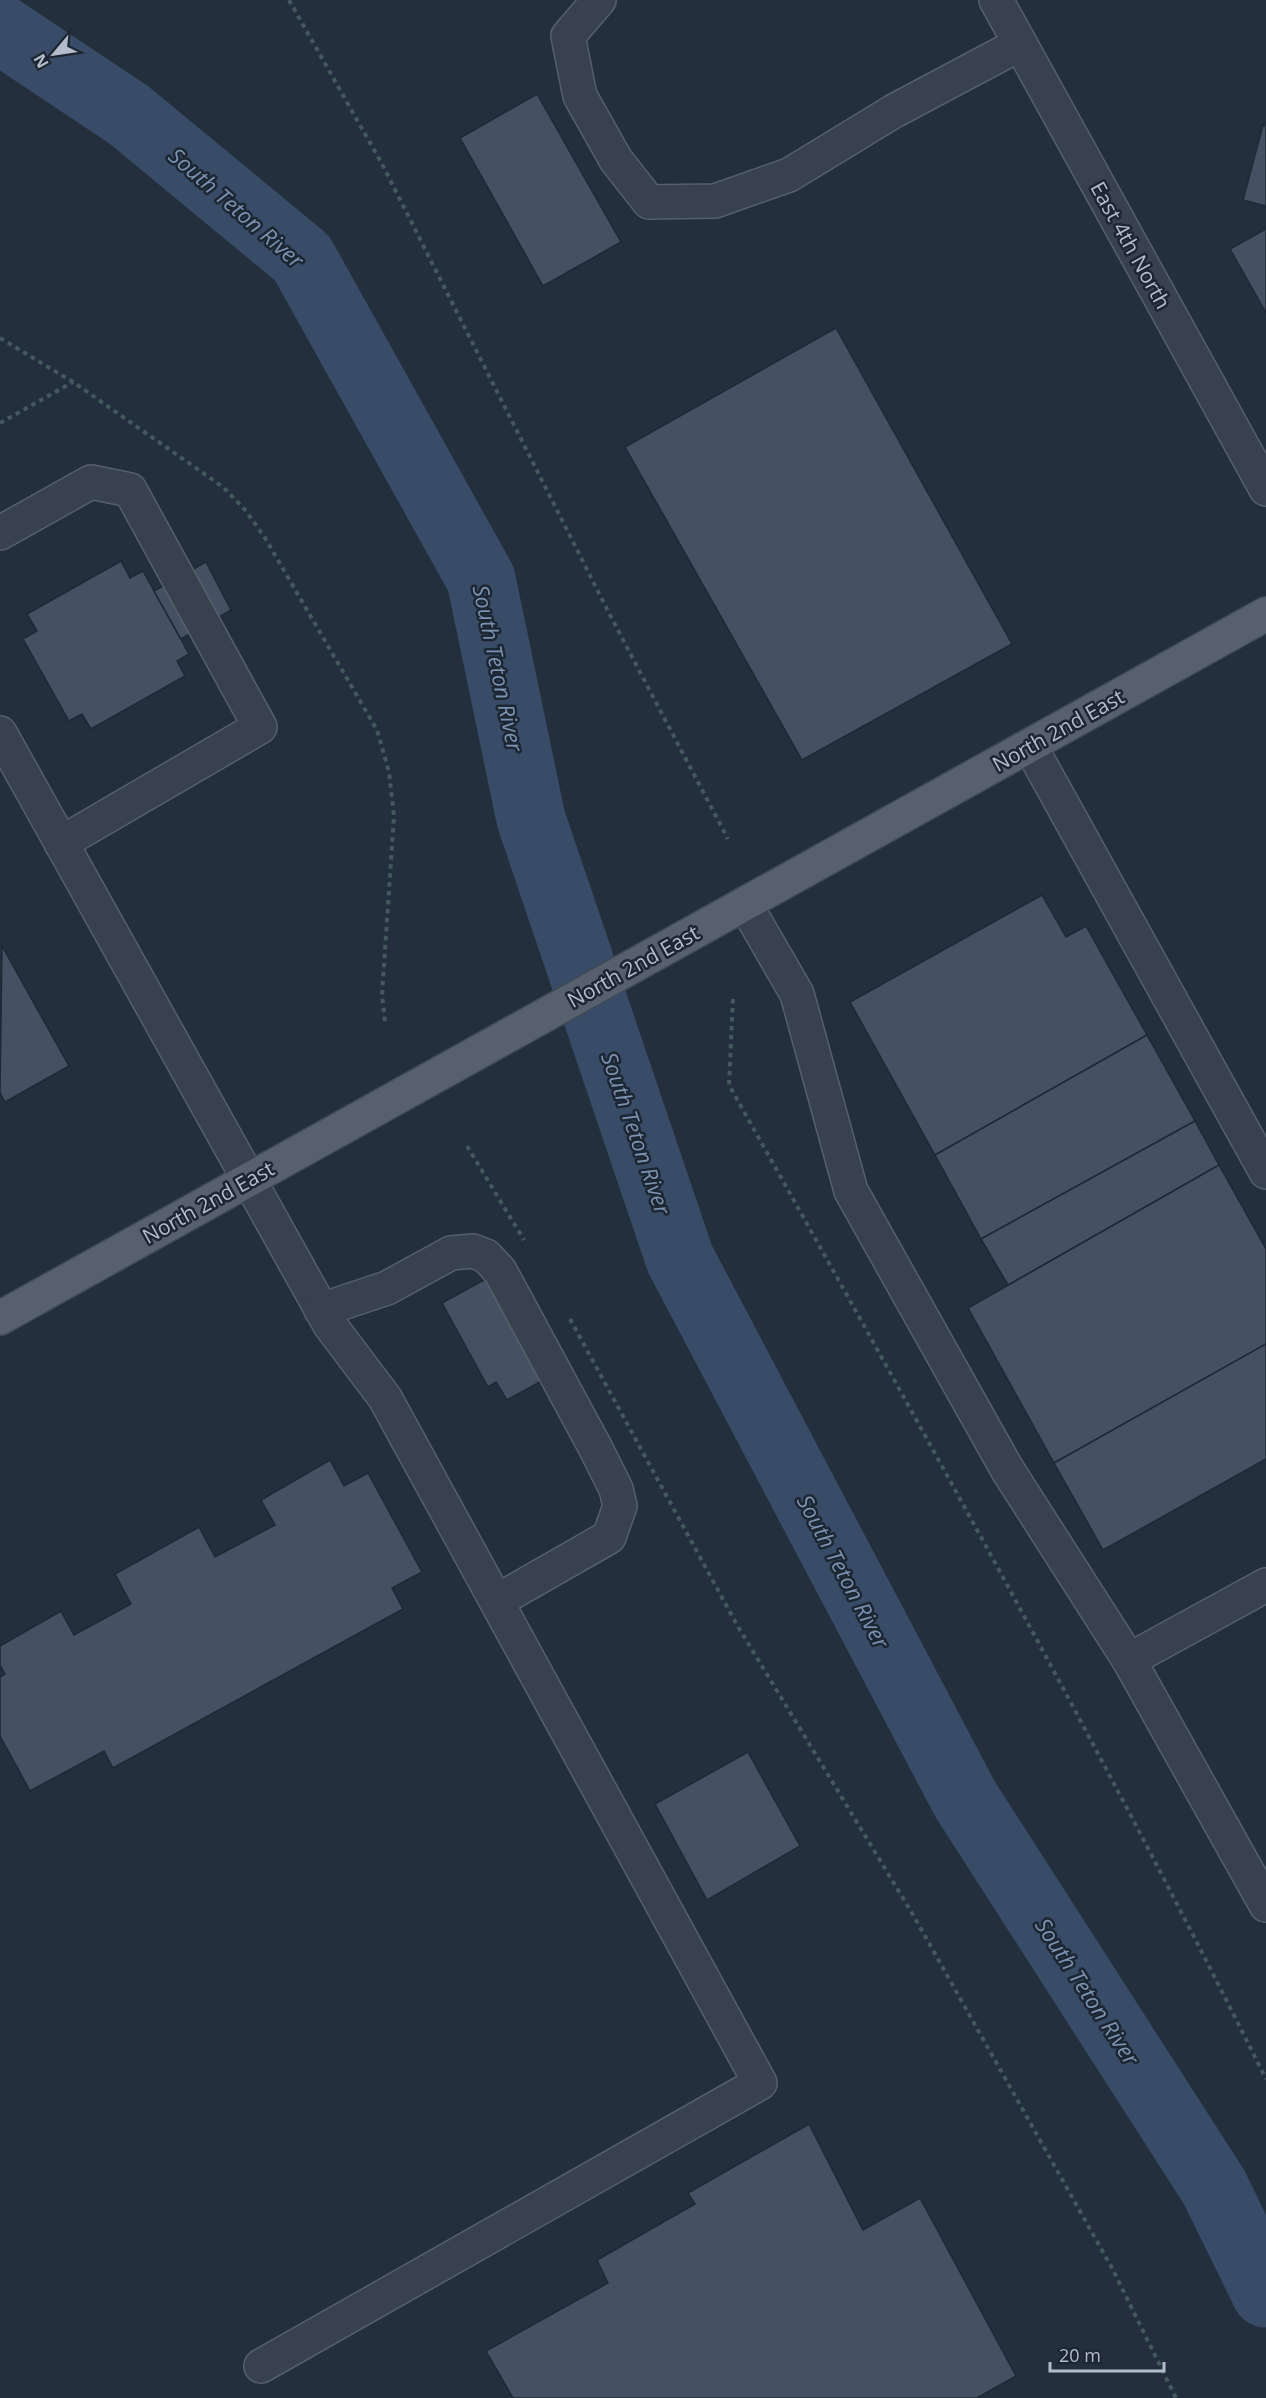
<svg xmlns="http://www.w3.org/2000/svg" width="1266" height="2398" viewBox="0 0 1266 2398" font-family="'Open Sans',sans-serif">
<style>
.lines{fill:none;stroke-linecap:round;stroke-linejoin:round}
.river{stroke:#394c67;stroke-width:69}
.building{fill:#455162;stroke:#1f2835;stroke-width:1.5}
.minor-casing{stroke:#565f6c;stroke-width:36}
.major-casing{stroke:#414a57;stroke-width:36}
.path{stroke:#44595c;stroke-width:4;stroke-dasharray:4.5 4.5;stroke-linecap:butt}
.minor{stroke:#38414e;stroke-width:33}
.major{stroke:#56606e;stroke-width:33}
.labels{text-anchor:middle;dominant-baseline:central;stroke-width:5;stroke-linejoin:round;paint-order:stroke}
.street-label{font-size:21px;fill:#b4bcc9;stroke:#1d2633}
.water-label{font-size:22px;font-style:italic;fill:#7c92b1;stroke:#1d2633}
</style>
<rect width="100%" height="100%" fill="#242f3e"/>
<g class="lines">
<!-- river -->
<path class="river" d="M0 29 129 115 302 258 481 579 531 819 680 1259 965 1799 1214 2187 1266 2293"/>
</g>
<!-- building -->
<g class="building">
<path d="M537 94 621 242 543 286 460 138Z"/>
<path d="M1263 125 1266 126V206L1243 200Z"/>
<path d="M1266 229V313L1230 249Z"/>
<path d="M836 328 1012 644 802 760 625 447Z"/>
<path d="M121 561 130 578 143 571 189 654 177 661 185 676 91 729 82 714 69 721 23 639 37 631 27 614Z"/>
<path d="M206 562 231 610 181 639 154 591Z"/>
<path d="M1042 895 1066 937 1086 926 1147 1035 935 1155 850 1002Z"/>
<path d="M2 946 69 1066 5 1102 0 1093Z"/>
<path d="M1147 1035 1195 1121 981 1239 935 1155Z"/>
<path d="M1195 1121 1219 1165 1008 1285 981 1239Z"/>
<path d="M1219 1165 1266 1249V1344L1054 1463 968 1308Z"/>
<path d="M491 1276 547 1378 507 1400 496 1382 488 1387 442 1303Z"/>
<path d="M1266 1344V1459L1103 1550 1054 1463Z"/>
<path d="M330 1460 344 1486 368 1473 422 1572 392 1588 403 1609 113 1768 104 1751 30 1791 0 1736V1677L5 1674 0 1665V1646L61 1611 74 1635 131 1604 115 1574 199 1527 215 1557 275 1525 261 1500Z"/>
<path d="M748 1752 800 1846 707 1900 655 1804Z"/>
<path d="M809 2124 863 2230 920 2198 1016 2376 977 2398H513L486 2351 608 2283 597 2260 695 2204 688 2193Z"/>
</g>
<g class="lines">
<defs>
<g id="minor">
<path d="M599 0 568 36 580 96 616 160 649 202 715 201 789 175 894 111 1020 44"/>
<path d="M996 0 1266 489"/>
<path d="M0 533 91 482 130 490 260 727 61 843"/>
<path d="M0 733 330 1325 385 1398 760 2083 261 2366"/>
<path d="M1030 746 1266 1172"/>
<path d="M745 904 797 994 851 1191 1007 1469 1129 1660 1266 1905"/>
<path d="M321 1310 387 1288 451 1253 473 1251 486 1256 500 1271 595 1447 616 1489 620 1506 609 1537 497 1601"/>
<path d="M1129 1660 1266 1585"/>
</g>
<path id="major" d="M0 1318 1266 614"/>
</defs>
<!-- minor casing -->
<use href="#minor" class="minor-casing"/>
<!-- major casing -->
<use href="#major" class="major-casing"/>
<!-- path -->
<g class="path">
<path d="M289 0 382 164 611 617 728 839"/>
<path d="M0 338 73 382 223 487 246 511 265 538 377 730 389 772 394 816 382 995 385 1022"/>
<path d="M0 423 73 382"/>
<path d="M733 999 729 1085C914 1414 1098 1742 1266 2079"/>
<path d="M467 1146 524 1240"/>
<path d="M570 1319 737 1625 912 1913 1112 2268 1176 2398"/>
</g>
<!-- minor -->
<use href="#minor" class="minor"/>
<!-- major -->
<use href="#major" class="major"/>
</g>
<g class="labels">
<!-- street labels -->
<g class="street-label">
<text transform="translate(1131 245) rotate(61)">East 4th North</text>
<text transform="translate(1058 730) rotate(-29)">North 2nd East</text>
<text transform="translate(633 966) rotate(-29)">North 2nd East</text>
<text transform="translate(208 1202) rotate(-29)">North 2nd East</text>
</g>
<!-- water labels -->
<g class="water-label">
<text transform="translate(237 207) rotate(41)">South Teton River</text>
<text transform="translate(499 668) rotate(78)">South Teton River</text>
<text transform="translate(637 1133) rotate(71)">South Teton River</text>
<text transform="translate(844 1571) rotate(62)">South Teton River</text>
<text transform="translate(1088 1991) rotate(57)">South Teton River</text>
</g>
</g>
<!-- north arrow -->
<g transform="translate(54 54) rotate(241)" stroke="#1d2633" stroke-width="4.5" paint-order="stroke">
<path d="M0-4.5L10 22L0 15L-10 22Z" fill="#b4bcc9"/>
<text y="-9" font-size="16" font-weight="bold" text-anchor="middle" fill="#b4bcc9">N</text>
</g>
<!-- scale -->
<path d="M1050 2362v9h114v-9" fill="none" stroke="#b4bcc9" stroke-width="3"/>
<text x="1059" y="2362" font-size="18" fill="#b4bcc9" stroke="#1d2633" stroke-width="4.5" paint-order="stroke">20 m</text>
</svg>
